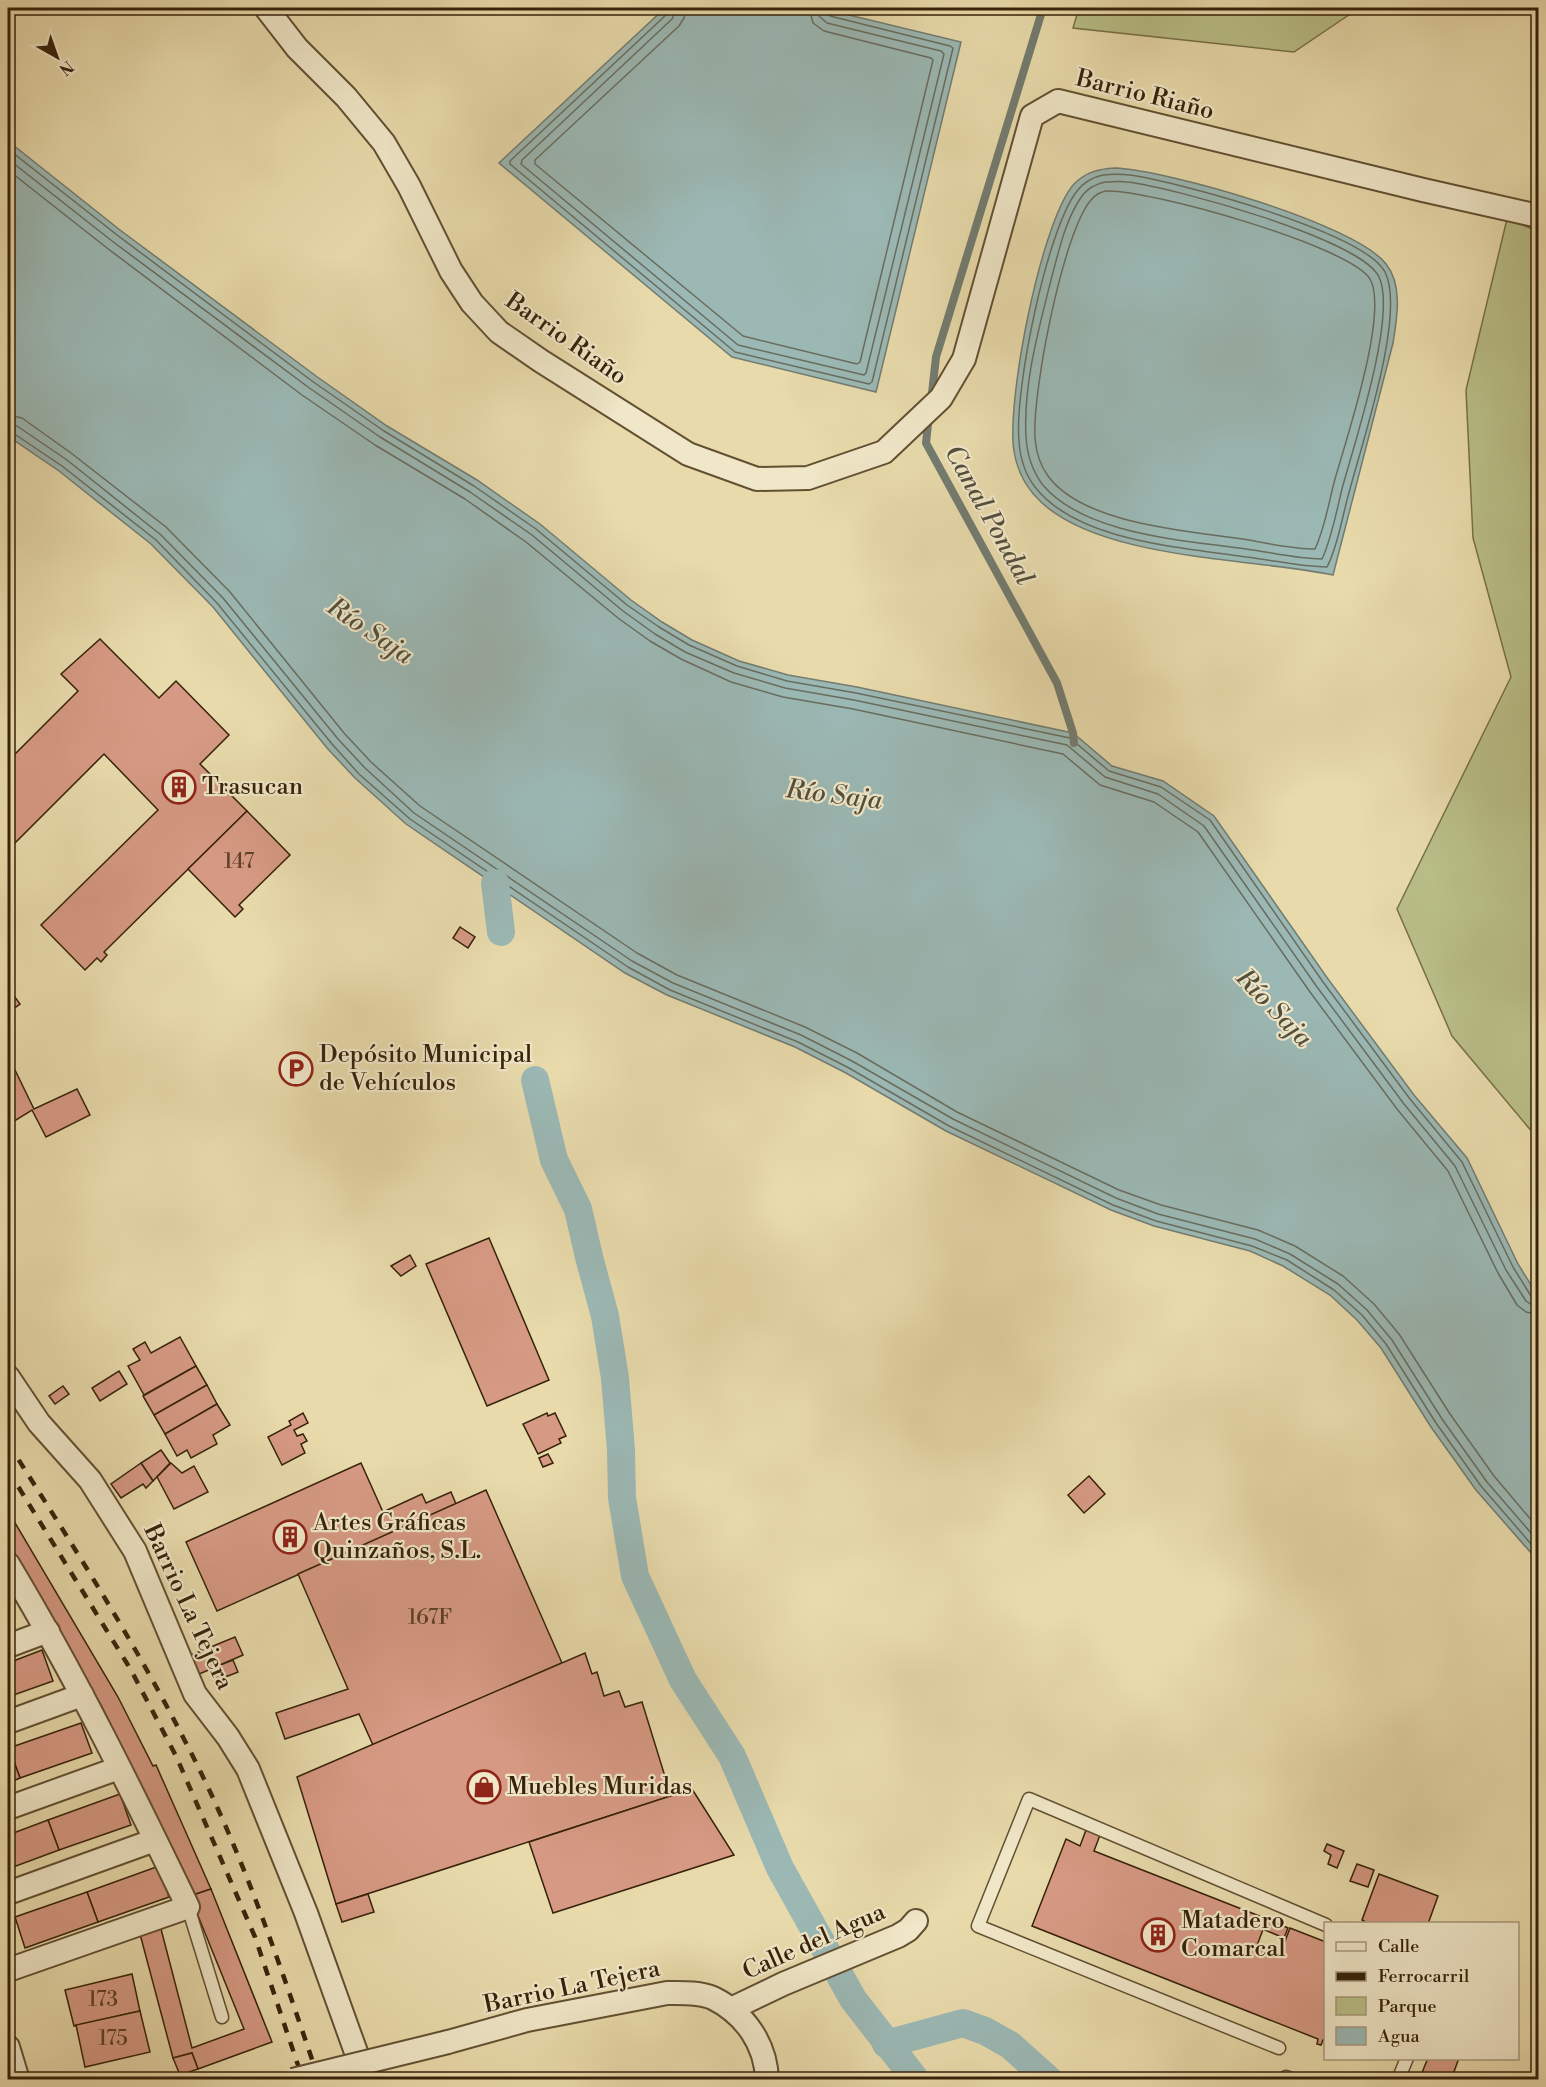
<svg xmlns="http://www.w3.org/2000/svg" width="1546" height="2087" viewBox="0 0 1546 2087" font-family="'Libre Bodoni',serif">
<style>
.green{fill:#b9be87;stroke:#787048;stroke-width:1.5}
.water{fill:#9bb8b4;stroke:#737c70;stroke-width:1.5}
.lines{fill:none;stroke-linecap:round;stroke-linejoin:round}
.shore{stroke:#686d5f;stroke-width:1.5}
.stream{stroke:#737c70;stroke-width:8}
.canal{stroke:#9bb8b4;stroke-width:28}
.building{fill:#d69983;stroke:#36220a;stroke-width:1.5}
.service-casing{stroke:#625032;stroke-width:15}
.minor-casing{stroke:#625032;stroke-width:26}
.service{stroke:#f0e7c8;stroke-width:12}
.minor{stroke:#f0e7c8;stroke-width:22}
.rail{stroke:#36220a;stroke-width:4.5;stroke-dasharray:10 10;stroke-linecap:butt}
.minor-bridge-casing{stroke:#625032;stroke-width:26;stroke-linecap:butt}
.minor-bridge{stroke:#f0e7c8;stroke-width:22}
.labels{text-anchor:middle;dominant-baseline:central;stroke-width:4.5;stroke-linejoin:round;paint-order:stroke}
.number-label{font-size:21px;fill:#5e4028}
.street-label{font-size:24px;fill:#36220a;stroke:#f0e7c8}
.poi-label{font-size:24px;fill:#36220a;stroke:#f0e7c8;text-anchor:start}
.water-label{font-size:26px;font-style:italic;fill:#544f3d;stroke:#f0e7c8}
</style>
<rect width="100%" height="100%" fill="#e8daab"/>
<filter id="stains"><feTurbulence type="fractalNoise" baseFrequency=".00333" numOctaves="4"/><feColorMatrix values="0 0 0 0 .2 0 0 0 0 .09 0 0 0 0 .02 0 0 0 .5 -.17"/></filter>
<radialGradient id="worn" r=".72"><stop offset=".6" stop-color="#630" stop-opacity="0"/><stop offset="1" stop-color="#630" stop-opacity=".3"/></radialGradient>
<!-- green -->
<g class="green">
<path d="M1079 8H1359L1294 52 1073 28Z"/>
<path d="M1507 219 1538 231V1139L1452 1036 1397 909 1511 677 1473 538 1466 390Z"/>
</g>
<!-- water -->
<g class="water">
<path d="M665 8H820L961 42 876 392 732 357 499 163Z"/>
<path d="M8 141 120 230 316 376 387 426 477 480 540 524 631 600 662 622 692 640 739 661 788 675 857 687 1073 733 1112 766 1163 781 1214 816 1328 979 1414 1095 1467 1158 1518 1264 1538 1296V1561L1476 1490 1431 1427 1381 1348 1357 1320 1330 1295 1283 1266 1250 1251 1154 1226 1111 1210 946 1131 846 1073 795 1047 667 995 625 973 406 824 355 778 327 748 213 607 151 544 59 471 8 436Z"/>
<path d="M1115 168C1167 170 1356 224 1386 264 1403 285 1397 318 1393 343L1333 575C1251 558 1103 560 1041 502 1027 489 1017 471 1014 451 1006 402 1041 221 1074 184 1086 172 1098 169 1115 168Z"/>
</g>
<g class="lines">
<!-- shore -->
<g class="shore">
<path d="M669 8 667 14 510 161V164L735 352 869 384 872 382 953 48 950 46 830 16 826 13 825 8"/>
<path d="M677 8 672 19 522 160 521 164 738 345 864 375 866 373 944 54 941 51 827 23 819 16 818 8"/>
<path d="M686 8 684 18 679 26 535 160V164L743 336 857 364 860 362 933 60 931 58 824 31 813 23 809 8"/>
<path d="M8 149 117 235 312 381 384 431 474 486 536 529 627 605 659 627 689 645 737 666 787 681 856 693 1070 738 1109 771 1161 787 1210 820 1323 982 1410 1099 1462 1162 1513 1267 1531 1296 1538 1298"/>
<path d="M8 159 112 241 308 387 380 437 470 492 532 535 623 611 655 634 685 652 734 673 785 688 854 700 1067 745 1105 777 1158 794 1204 826 1317 987 1404 1104 1455 1166 1506 1270 1526 1301 1532 1305 1538 1306"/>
<path d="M8 170 107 248 302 395 375 445 465 499 526 542 618 618 650 641 681 659 731 682 783 697 853 709 1063 754 1100 785 1154 802 1198 832 1310 992 1397 1109 1448 1171 1498 1273 1517 1305 1526 1312 1538 1315"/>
<path d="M1103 175C1112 174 1121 174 1130 175 1178 182 1364 232 1385 272 1406 313 1362 443 1350 489 1343 512 1338 547 1327 567 1301 567 1273 560 1246 557 1182 547 1078 542 1035 487 1025 474 1020 457 1019 441 1014 391 1047 229 1077 191 1084 182 1093 177 1103 175Z"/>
<path d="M1105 182C1112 182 1120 181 1127 182 1172 187 1361 239 1379 277 1397 314 1355 442 1343 485 1337 508 1332 538 1322 559 1297 559 1270 552 1246 549 1184 540 1084 535 1042 484 1032 470 1027 454 1026 437 1023 384 1039 328 1052 276 1059 250 1066 218 1082 196 1088 188 1096 184 1105 182Z"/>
<path d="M1106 191C1148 189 1350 246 1370 279 1389 312 1346 440 1335 479 1329 501 1325 528 1315 549 1292 549 1266 543 1243 539 1187 531 1083 524 1048 476 1040 465 1036 451 1035 438 1032 393 1063 232 1091 200 1095 195 1100 192 1106 191Z"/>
<path d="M8 415 22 418 71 453 166 527 230 592 344 733 371 762 420 806 637 953 677 975 805 1027 857 1053 957 1112 1119 1190 1161 1205 1258 1230 1295 1246 1343 1276 1374 1304 1399 1334 1450 1414 1494 1476 1538 1528"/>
<path d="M8 424 17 426 67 460 161 535 223 598 338 739 365 768 414 813 632 961 673 983 801 1035 852 1061 953 1119 1116 1198 1158 1214 1255 1239 1290 1254 1338 1284 1367 1310 1392 1340 1442 1419 1487 1482 1538 1541"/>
<path d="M8 432 13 433 62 466 156 540 217 603 332 744 359 774 410 819 628 967 670 990 798 1042 849 1068 949 1126 1113 1205 1156 1221 1252 1246 1287 1260 1334 1290 1362 1315 1386 1344 1436 1423 1481 1486 1538 1552"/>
</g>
<!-- stream -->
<g class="stream">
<path d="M931 402 936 357 1043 8"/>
<path d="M929 415 926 443 1057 683 1073 733 1074 743"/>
</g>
<!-- canal -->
<g class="canal">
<path d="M495 883 501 932"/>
<path d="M535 1080 554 1160 578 1209 589 1257 605 1316 615 1378 621 1450 622 1498 635 1576 683 1680 732 1756 780 1868 853 1999 916 2080"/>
<path d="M886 2044 963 2023 985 2031 1010 2045 1049 2080"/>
</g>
</g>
<!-- building -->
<g class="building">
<path d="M100 639 159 698 176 681 229 735 200 764 247 811 104 952 107 955 101 962 97 958 85 970 41 925 158 810 104 754 13 845 8 840V761L78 691 61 674Z"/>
<path d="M247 811 290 855 239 905 243 909 235 917 188 869Z"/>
<path d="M460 927 475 937 468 948 453 938Z"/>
<path d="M12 993 20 1004 9 1012 8 1010V996Z"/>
<path d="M15 1070 34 1109 77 1089 90 1115 46 1137 32 1110 8 1125V1074Z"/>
<path d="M489 1238 549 1380 487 1406 426 1264Z"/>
<path d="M410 1255 416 1266 401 1276 391 1266Z"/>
<path d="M180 1337 196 1366 144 1395 128 1366 140 1360 133 1349 145 1342 151 1353Z"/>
<path d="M196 1366 207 1385 154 1415 143 1396Z"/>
<path d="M119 1371 127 1384 100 1401 92 1388Z"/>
<path d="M207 1385 217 1404 165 1434 154 1415Z"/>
<path d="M63 1386 69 1394 55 1404 49 1396Z"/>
<path d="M217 1404 230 1425 213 1435 217 1444 191 1458 187 1450 177 1456 165 1434Z"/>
<path d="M303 1413 308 1423 294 1430 297 1436 303 1434 307 1441 301 1444 305 1453 282 1465 268 1437 291 1425 289 1421Z"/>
<path d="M547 1413 548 1416 555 1413 566 1436 559 1439 561 1443 538 1454 523 1424Z"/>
<path d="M161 1450 170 1463 153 1481 141 1463Z"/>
<path d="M548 1454 553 1463 543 1467 539 1458Z"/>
<path d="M141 1463 153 1481 146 1488 143 1484 121 1498 111 1484Z"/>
<path d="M171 1463 182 1473 194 1466 208 1492 174 1509 157 1477Z"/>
<path d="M361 1463 383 1512 422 1494 426 1503 451 1492 456 1504 217 1611 186 1542Z"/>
<path d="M1089 1476 1105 1494 1084 1513 1068 1495Z"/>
<path d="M486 1490 562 1663 373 1745 359 1714 285 1739 276 1713 348 1689 298 1574Z"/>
<path d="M8 1511 118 1697 153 1766 156 1765 211 1889 190 1896 143 1790 101 1705 8 1549Z"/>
<path d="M235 1637 243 1655 197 1675 189 1656Z"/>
<path d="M42 1650 53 1681 8 1697V1663Z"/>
<path d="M585 1653 592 1674 597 1672 604 1696 619 1691 625 1707 642 1702 671 1796 336 1904 297 1777Z"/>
<path d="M233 1660 238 1672 215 1681 210 1669Z"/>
<path d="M81 1723 92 1753 20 1778 9 1748Z"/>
<path d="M9 1748 20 1778 8 1783V1749Z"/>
<path d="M692 1789 734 1855 553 1913 529 1842Z"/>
<path d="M120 1794 131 1825 59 1850 48 1820Z"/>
<path d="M48 1820 59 1850 8 1869V1835Z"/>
<path d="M1086 1830 1100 1835 1094 1851 1267 1919 1256 1948 1279 1957 1290 1928 1326 1942V2041L1323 2040 1321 2045 1317 2044 1318 2039 1032 1926 1066 1839 1080 1846Z"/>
<path d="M1327 1844 1344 1851 1337 1868 1328 1864 1331 1855 1324 1851Z"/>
<path d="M1357 1864 1374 1870 1368 1887 1350 1881Z"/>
<path d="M159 1866 169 1897 98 1922 87 1892Z"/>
<path d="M1379 1874 1438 1896 1428 1924H1363L1364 1921 1362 1920Z"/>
<path d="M211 1889 272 2042 198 2069 192 2053 173 2058 140 1934 161 1929 192 2048 244 2029 190 1896Z"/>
<path d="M87 1892 98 1922 25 1948 15 1917Z"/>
<path d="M368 1894 374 1912 342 1922 336 1904Z"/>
<path d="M1269 1920 1288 1928 1284 1938 1265 1930Z"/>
<path d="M132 1974 140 2011 74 2026 65 1990Z"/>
<path d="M140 2011 150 2052 85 2067 76 2025Z"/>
<path d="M192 2053 198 2069 180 2075 173 2058Z"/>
<path d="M1428 2058H1459L1451 2080H1419Z"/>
</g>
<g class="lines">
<defs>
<g id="service">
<path d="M188 1907 222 2017"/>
<path d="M1279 2048 978 1926 1029 1799 1326 1925"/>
<path d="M1286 2077 1293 2080"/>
<path d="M1398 2080 1407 2058"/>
</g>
<g id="minor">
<path d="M266 8 297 48 346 97 384 143 409 186 451 271 472 303 499 332 541 361 688 454 757 479 808 478 884 452 941 398 964 359 1032 116 1058 101 1423 190 1538 216"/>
<path d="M8 1377 39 1423 90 1480 135 1551 195 1694 228 1737 248 1769 306 1913 366 2080"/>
<path d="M8 1564C75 1675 132 1791 188 1907L8 1970"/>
<path d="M8 1646 48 1631"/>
<path d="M8 1722 82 1695"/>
<path d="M8 1808 119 1768"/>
<path d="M8 1893 155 1840"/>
<path d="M731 2009 783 1984 898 1936 908 1930 916 1921"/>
<path d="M448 2042 527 2020 667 1993C681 1993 699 1992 713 1998 745 2014 766 2044 767 2080"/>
<path d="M8 2047 18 2080"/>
</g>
</defs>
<!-- service casing -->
<use href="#service" class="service-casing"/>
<!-- minor casing -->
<use href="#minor" class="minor-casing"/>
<!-- service -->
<use href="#service" class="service"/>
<!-- minor -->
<use href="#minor" class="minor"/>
<!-- rail -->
<g class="rail">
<path d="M8 1443C70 1541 133 1639 186 1743 242 1850 280 1965 319 2080"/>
<path d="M8 1470 131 1670 176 1756 255 1937 303 2080"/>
</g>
<defs>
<path id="minor-bridge" d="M293 2080 448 2042"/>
</defs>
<!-- minor-bridge casing -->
<use href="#minor-bridge" class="minor-bridge-casing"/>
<!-- minor-bridge -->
<use href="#minor-bridge" class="minor-bridge"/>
</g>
<!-- icons -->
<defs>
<symbol id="building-ring" viewBox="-11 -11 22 22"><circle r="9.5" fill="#f0e7c8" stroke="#8f2418" stroke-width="1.5"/><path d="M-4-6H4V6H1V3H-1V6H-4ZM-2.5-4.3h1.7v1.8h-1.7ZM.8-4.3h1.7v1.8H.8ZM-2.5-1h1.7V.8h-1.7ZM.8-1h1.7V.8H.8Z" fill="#8f2418"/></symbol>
<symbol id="parking-ring" viewBox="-11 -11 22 22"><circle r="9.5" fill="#f0e7c8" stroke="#8f2418" stroke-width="1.5"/><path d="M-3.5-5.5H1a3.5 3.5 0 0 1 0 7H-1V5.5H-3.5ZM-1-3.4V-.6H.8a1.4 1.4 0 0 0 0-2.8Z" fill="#8f2418"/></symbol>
<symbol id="shop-ring" viewBox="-11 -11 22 22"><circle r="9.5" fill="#f0e7c8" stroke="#8f2418" stroke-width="1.5"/><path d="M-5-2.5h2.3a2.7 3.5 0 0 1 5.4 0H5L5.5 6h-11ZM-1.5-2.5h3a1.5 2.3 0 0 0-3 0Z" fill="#8f2418"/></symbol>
</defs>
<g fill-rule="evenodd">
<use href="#building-ring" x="160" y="768" width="38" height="38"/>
<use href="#parking-ring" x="277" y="1050" width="38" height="38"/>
<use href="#building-ring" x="271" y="1518" width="38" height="38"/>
<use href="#shop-ring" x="465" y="1768" width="38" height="38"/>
<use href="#building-ring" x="1139" y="1916" width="38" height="38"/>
</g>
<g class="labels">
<!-- number labels -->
<g class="number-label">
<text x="239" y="862">147</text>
<text x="430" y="1618">167F</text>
<text x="103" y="2000">173</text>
<text x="113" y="2039">175</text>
</g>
<!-- street labels -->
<g class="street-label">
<text transform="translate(1145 95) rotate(14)">Barrio Riaño</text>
<text transform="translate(566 339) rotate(35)">Barrio Riaño</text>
<text transform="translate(188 1607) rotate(65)">Barrio La Tejera</text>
<text transform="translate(814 1942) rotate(-24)">Calle del Agua</text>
<text transform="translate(572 1987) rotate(-12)">Barrio La Tejera</text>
</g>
<!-- poi labels -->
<g class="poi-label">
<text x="202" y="787">Trasucan</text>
<text x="319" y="1055">Depósito Municipal<tspan x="319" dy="28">de Vehículos</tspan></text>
<text x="313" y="1523">Artes Gráficas<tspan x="313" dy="28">Quinzaños, S.L.</tspan></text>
<text x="507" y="1787">Muebles Muridas</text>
<text x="1181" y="1921">Matadero<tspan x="1181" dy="28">Comarcal</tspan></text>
</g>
<!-- water labels -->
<g class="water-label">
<text transform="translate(989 515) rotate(61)">Canal Pondal</text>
<text transform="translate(370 631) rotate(34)">Río Saja</text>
<text transform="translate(834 795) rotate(7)">Río Saja</text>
<text transform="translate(1274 1008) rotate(46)">Río Saja</text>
</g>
</g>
<!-- margin -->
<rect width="1546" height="2087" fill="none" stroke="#e8daab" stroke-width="30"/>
<rect x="9" y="9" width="1528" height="2069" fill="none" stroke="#36220a" stroke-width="3"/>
<rect x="15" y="15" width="1516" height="2057" fill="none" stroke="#36220a" stroke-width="1.5"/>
<!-- legend -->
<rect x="1324" y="1922" width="195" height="138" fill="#f0e7c8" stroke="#a6987c" stroke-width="1.5"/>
<rect x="1336" y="1942" width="30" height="9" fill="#f0e7c8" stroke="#a6987c" stroke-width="1.5"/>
<text x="1378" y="1952" font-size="18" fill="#36220a">Calle</text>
<rect x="1336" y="1972" width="30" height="9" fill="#36220a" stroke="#a6987c" stroke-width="1.5"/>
<text x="1378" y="1982" font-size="18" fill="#36220a">Ferrocarril</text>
<rect x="1336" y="1997" width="30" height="18" fill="#b9be87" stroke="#a6987c" stroke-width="1.5"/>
<text x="1378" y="2012" font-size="18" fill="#36220a">Parque</text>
<rect x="1336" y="2027" width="30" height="18" fill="#9bb8b4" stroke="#a6987c" stroke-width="1.5"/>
<text x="1378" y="2042" font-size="18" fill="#36220a">Agua</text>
<!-- north arrow -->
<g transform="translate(57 57) rotate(140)" stroke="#f0e7c8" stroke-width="4.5" paint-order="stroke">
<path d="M0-4.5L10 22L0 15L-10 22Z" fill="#36220a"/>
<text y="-9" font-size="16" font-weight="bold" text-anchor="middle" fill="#36220a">N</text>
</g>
<rect width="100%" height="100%" filter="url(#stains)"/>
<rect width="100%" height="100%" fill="url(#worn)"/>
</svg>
